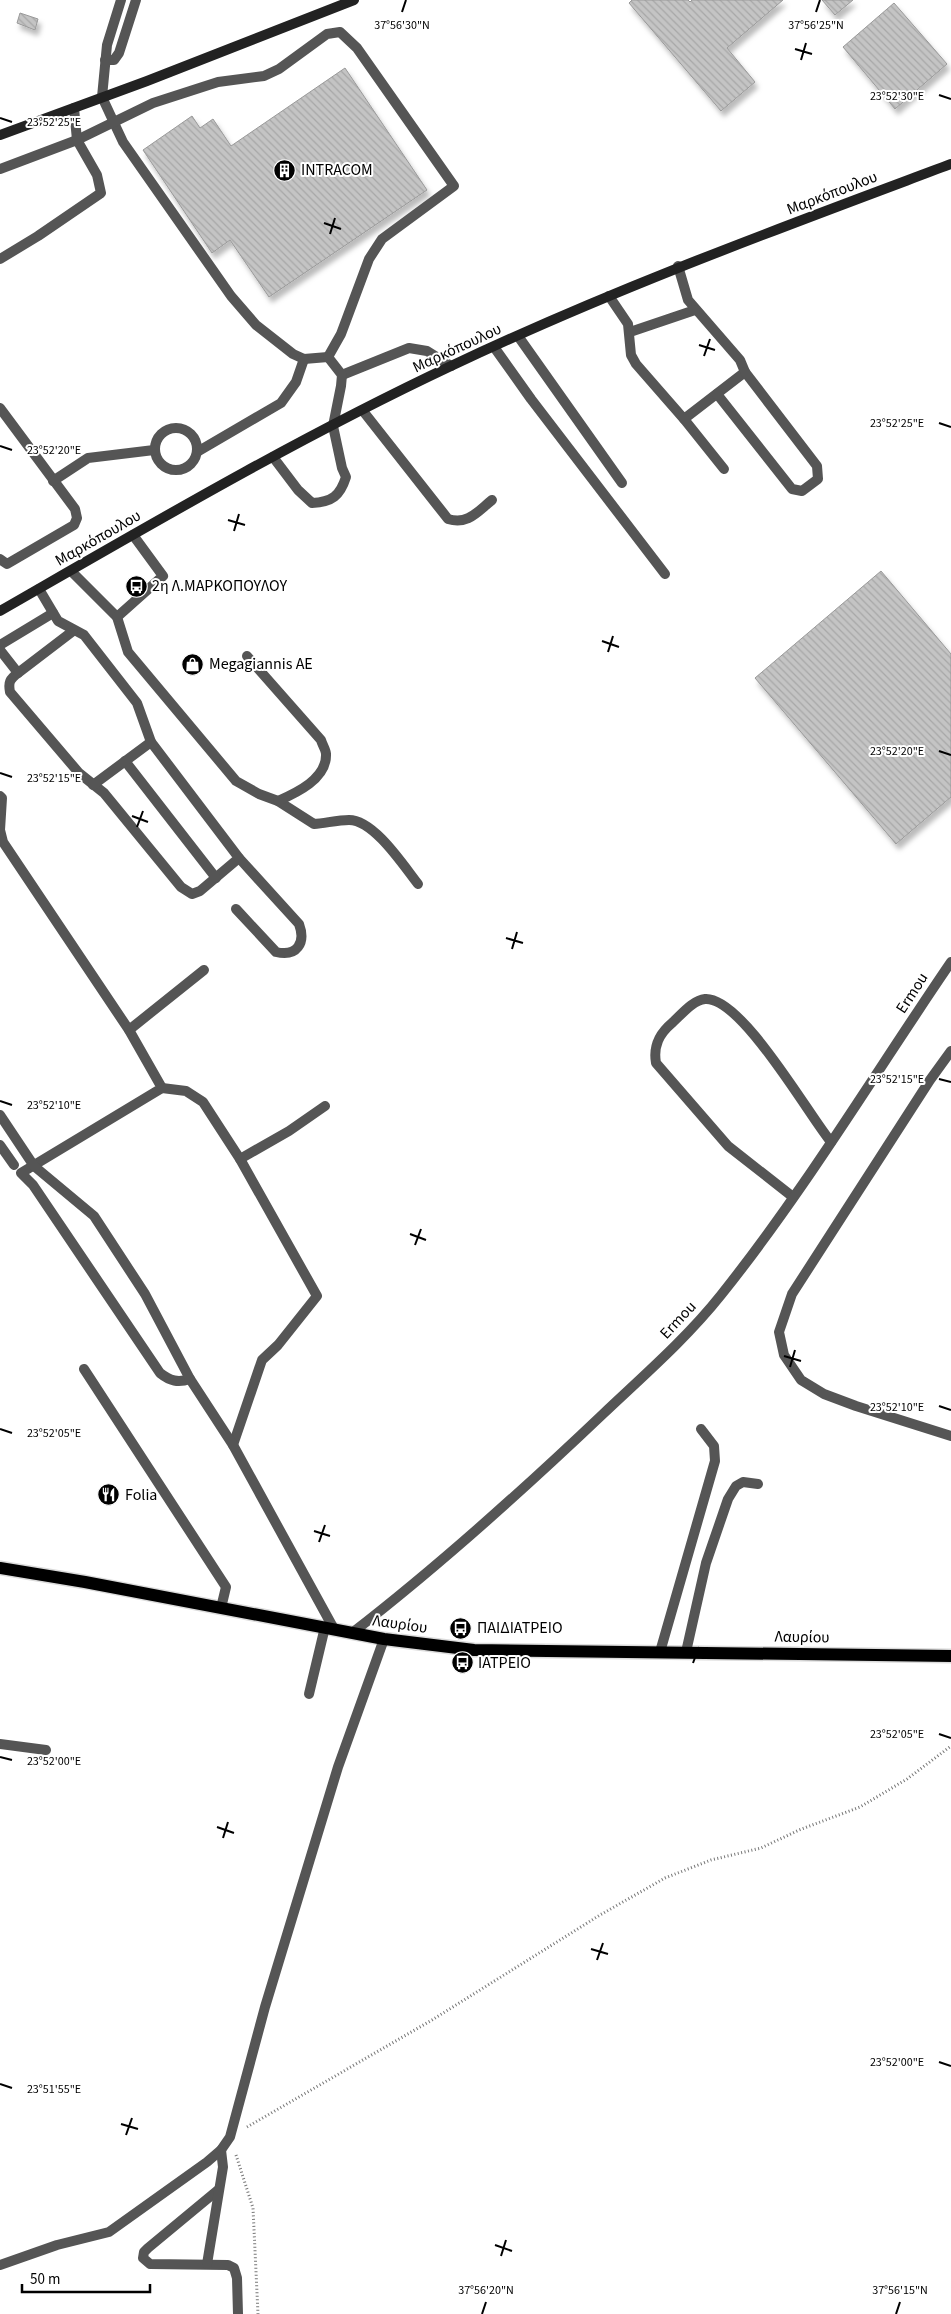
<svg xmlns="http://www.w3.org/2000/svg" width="951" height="2314" viewBox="0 0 951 2314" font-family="'Source Sans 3',sans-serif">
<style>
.building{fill:url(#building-back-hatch);stroke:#999;filter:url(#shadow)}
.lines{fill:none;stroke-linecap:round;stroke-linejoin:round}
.primary-casing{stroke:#dbdbdb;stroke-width:15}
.path{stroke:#777;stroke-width:3;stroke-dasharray:1 2.5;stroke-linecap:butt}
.lane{stroke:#555;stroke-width:10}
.street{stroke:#555;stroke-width:10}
.secondary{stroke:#222;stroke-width:10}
.primary{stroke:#000;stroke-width:12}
.ticks{fill:none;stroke:#000;stroke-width:2}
.labels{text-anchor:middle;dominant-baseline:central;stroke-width:4;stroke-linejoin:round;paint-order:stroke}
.poi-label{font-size:16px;fill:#000;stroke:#fff;text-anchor:start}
.street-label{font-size:16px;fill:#000;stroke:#fff}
.ticks-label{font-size:12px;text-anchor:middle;fill:#000;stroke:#fff;stroke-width:4;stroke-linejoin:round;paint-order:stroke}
</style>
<defs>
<pattern id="building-back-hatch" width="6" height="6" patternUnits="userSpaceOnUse" patternTransform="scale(1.25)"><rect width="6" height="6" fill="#c4c4c4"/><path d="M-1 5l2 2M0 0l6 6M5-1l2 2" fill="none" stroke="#a7a7a7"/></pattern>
<filter id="shadow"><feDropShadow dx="3" dy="5.5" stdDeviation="2.5" flood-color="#0004"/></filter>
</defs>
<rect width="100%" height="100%" fill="#fff"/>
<!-- building -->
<g class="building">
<path d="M632 0H688L690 2 692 0H783L727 48 755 82 721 111 629 3Z"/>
<path d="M822 0H853L835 15Z"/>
<path d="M894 3 947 64 895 109 843 47Z"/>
<path d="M20 13 38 19 35 30 17 23Z"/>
<path d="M345 68 427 190 269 297 230 240 212 253 143 150 192 116 200 128 213 119 231 146Z"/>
<path d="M881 571 951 654V797L896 844 755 678Z"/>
</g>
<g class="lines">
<defs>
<path id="primary" d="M0 1568 85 1582 384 1639 474 1650 951 1656"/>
</defs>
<!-- primary casing -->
<use href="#primary" class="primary-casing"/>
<!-- path -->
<g class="path">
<path d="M247 2127 432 2020 600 1915 665 1878 711 1860 761 1848 799 1830 860 1807 907 1779 951 1746"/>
<path d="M236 2155 253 2208 258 2314"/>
</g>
<!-- lane -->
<g class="lane">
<path d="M105 60H114L119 53 136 0"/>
<path d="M102 97 123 142 231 296 256 325 293 354 304 359 328 357"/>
<path d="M0 169 77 140 153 103 218 82 264 76 279 69 327 34 340 32 357 48 454 186 382 239 369 259 341 334 328 357"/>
<path d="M0 259 38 236 101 193 97 175 77 140 74 108"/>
<path d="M609 296 628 324 631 355 636 364 684 419 745 372 740 360 688 300 678 266"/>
<path d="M630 332 695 310"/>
<path d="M518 336 622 483"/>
<path d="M494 347 531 399 665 574"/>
<path d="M342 375 409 348 427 351 451 366"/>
<path d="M717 394 792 489 802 491 818 479 817 466 745 372"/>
<path d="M0 408 75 509 77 518 74 525 7 564 0 559"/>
<path d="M363 411 448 519C468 525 477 512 492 500"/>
<path d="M684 419 724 469"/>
<circle cx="176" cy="449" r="21"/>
<path d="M197 452 281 403 296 382 304 359"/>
<path d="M273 457 298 490 312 503C332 502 340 496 346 477L342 468 333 426 341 386 342 375 328 357"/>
<path d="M53 481 88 458 154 450"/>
<path d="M71 571 117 617 128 652 236 781 259 794 278 801 314 824C326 823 338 820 349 820 374 820 403 865 418 884"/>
<path d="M117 617 163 576 133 535"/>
<path d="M0 645 53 613"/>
<path d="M0 650 18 673C10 679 8 682 10 692L79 773 104 793 181 887 192 894 200 891 239 858 151 742 137 703 84 635 58 621 39 589"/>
<path d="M247 656 321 740C322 744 326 750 326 754 327 779 296 793 278 801"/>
<path d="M18 673 73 631"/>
<path d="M125 761 216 878"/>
<path d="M93 785 151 742"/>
<path d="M0 796 2 798 0 830 3 842 129 1030 162 1088 21 1173 33 1185 160 1373C170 1381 178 1383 190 1379"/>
<path d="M236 909 276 952C297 957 306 943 299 924L239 858"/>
<path d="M129 1030 204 970"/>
<path d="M951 1051 930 1080 792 1294 779 1332 784 1355 801 1380 824 1394 856 1406 951 1436"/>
<path d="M162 1088 186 1091 203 1102 240 1159 317 1296 278 1345 262 1360 233 1445"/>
<path d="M0 1115 34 1166 94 1216 145 1294 190 1379 233 1445 334 1629"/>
<path d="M0 1145 14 1165"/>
<path d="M240 1159 289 1131 325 1106"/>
<path d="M793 1197 728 1146 656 1063C653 1046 659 1034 672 1023 681 1015 693 1000 705 999 741 996 808 1114 831 1142"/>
<path d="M84 1369 226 1587 221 1608"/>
<path d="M660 1652 715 1461 714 1446 701 1429"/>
<path d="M686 1652 706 1563 728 1499 736 1486 743 1482 758 1484"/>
<path d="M309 1694 325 1627"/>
<path d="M218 2190 148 2248 144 2252 143 2258 150 2264 228 2265 234 2268 237 2278 238 2314"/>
<path d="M207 2264 223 2167 221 2150"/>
</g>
<!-- street -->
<g class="street">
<path d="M102 97 107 45 121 0"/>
<path d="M352 1633C440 1565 522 1491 603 1414 643 1376 686 1339 721 1295 805 1190 875 1073 951 962"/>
<path d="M0 1744 46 1750"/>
<path d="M0 2265 57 2245 109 2232 207 2162 221 2150 230 2137 265 2007 338 1767 384 1639"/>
</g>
<!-- secondary -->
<g class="secondary">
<path d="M0 135 147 81 354 0"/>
<path d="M0 611C148 526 296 439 451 366 613 289 783 227 951 164"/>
</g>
<!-- primary -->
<use href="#primary" class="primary"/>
</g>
<!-- ticks -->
<path class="ticks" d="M402 12 406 0M816 12 820 0M795 49 812 54M801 60 806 43M939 95 951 99M0 118 12 122M324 223 341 229M330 234 335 218M699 345 715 350M704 356 710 339M939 423 951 427M0 446 12 450M228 520 245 525M234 531 239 514M602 641 619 647M608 652 613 636M939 751 951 755M0 773 12 777M132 816 148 822M137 827 143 811M506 938 523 943M512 949 517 932M939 1079 951 1082M0 1101 12 1105M410 1234 426 1240M415 1245 421 1229M784 1356 801 1361M790 1367 795 1350M939 1406 951 1410M0 1429 12 1433M314 1531 330 1536M319 1542 325 1525M688 1652 704 1658M693 1663 699 1647M939 1734 951 1738M0 1757 12 1760M217 1827 234 1833M223 1838 228 1822M591 1949 608 1954M597 1960 603 1943M939 2062 951 2066M0 2084 12 2088M121 2124 138 2129M126 2135 132 2118M495 2245 512 2251M501 2256 506 2240M482 2314 486 2302M896 2314 900 2302"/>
<!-- icons -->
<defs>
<symbol id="building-disc" viewBox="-11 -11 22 22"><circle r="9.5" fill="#000" stroke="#fff"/><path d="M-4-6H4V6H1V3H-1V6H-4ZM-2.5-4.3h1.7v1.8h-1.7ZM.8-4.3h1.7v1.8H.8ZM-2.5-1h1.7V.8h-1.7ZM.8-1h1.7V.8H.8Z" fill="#fff"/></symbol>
<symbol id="bus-disc" viewBox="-11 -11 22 22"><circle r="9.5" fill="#000" stroke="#fff"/><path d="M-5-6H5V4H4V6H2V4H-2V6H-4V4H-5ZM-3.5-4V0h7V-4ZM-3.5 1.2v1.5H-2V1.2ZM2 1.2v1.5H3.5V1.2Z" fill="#fff"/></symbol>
<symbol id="shop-disc" viewBox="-11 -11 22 22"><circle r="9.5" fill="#000" stroke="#fff"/><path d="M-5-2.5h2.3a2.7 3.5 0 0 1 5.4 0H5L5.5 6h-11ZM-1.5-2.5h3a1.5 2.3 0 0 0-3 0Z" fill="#fff"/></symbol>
<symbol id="restaurant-disc" viewBox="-11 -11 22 22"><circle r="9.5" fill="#000" stroke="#fff"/><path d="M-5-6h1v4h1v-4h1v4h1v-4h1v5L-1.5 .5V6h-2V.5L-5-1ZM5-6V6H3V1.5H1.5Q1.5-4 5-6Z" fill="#fff"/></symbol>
</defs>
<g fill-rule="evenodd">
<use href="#building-disc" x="272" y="158" width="25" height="25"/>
<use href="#bus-disc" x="124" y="574" width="25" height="25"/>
<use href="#shop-disc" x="180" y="652" width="25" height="25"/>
<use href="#restaurant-disc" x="96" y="1482" width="25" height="25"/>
<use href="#bus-disc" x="448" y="1616" width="25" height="25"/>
<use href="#bus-disc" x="450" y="1650" width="25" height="25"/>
</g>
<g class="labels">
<!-- poi labels -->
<g class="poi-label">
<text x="301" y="170">INTRACOM</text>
<text x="152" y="586">2η Λ.ΜΑΡΚΟΠΟΥΛΟΥ</text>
<text x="209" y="664">Megagiannis AE</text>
<text x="125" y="1495">Folia</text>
<text x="477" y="1628">ΠΑΙΔΙΑΤΡΕΙΟ</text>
<text x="478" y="1663">ΙΑΤΡΕΙΟ</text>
</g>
<!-- street labels -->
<g class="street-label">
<text transform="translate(832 193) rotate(-21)">Μαρκόπουλου</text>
<text transform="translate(457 348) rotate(-25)">Μαρκόπουλου</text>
<text transform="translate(98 538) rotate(-30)">Μαρκόπουλου</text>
<text transform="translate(912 993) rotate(-57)">Ermou</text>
<text transform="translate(678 1320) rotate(-47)">Ermou</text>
<text transform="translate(400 1624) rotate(8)">Λαυρίου</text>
<text transform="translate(802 1637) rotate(1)">Λαυρίου</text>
</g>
</g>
<g class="ticks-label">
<text x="402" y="29">37°56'30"N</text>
<text x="816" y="29">37°56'25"N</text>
<text x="897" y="100">23°52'30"E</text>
<text x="54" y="126">23°52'25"E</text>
<text x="897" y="427">23°52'25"E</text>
<text x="54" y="454">23°52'20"E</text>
<text x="897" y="755">23°52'20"E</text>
<text x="54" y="782">23°52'15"E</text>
<text x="897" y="1083">23°52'15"E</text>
<text x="54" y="1109">23°52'10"E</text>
<text x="897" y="1411">23°52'10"E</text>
<text x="54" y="1437">23°52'05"E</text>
<text x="897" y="1738">23°52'05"E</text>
<text x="54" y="1765">23°52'00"E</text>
<text x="897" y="2066">23°52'00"E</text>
<text x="54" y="2093">23°51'55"E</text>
<text x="486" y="2294">37°56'20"N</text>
<text x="900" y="2294">37°56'15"N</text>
</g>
<!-- scale -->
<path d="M22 2284v8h128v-8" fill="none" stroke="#000000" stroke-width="2.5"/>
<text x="30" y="2284" font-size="15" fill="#000000" stroke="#ffffff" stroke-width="4" paint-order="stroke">50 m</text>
</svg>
